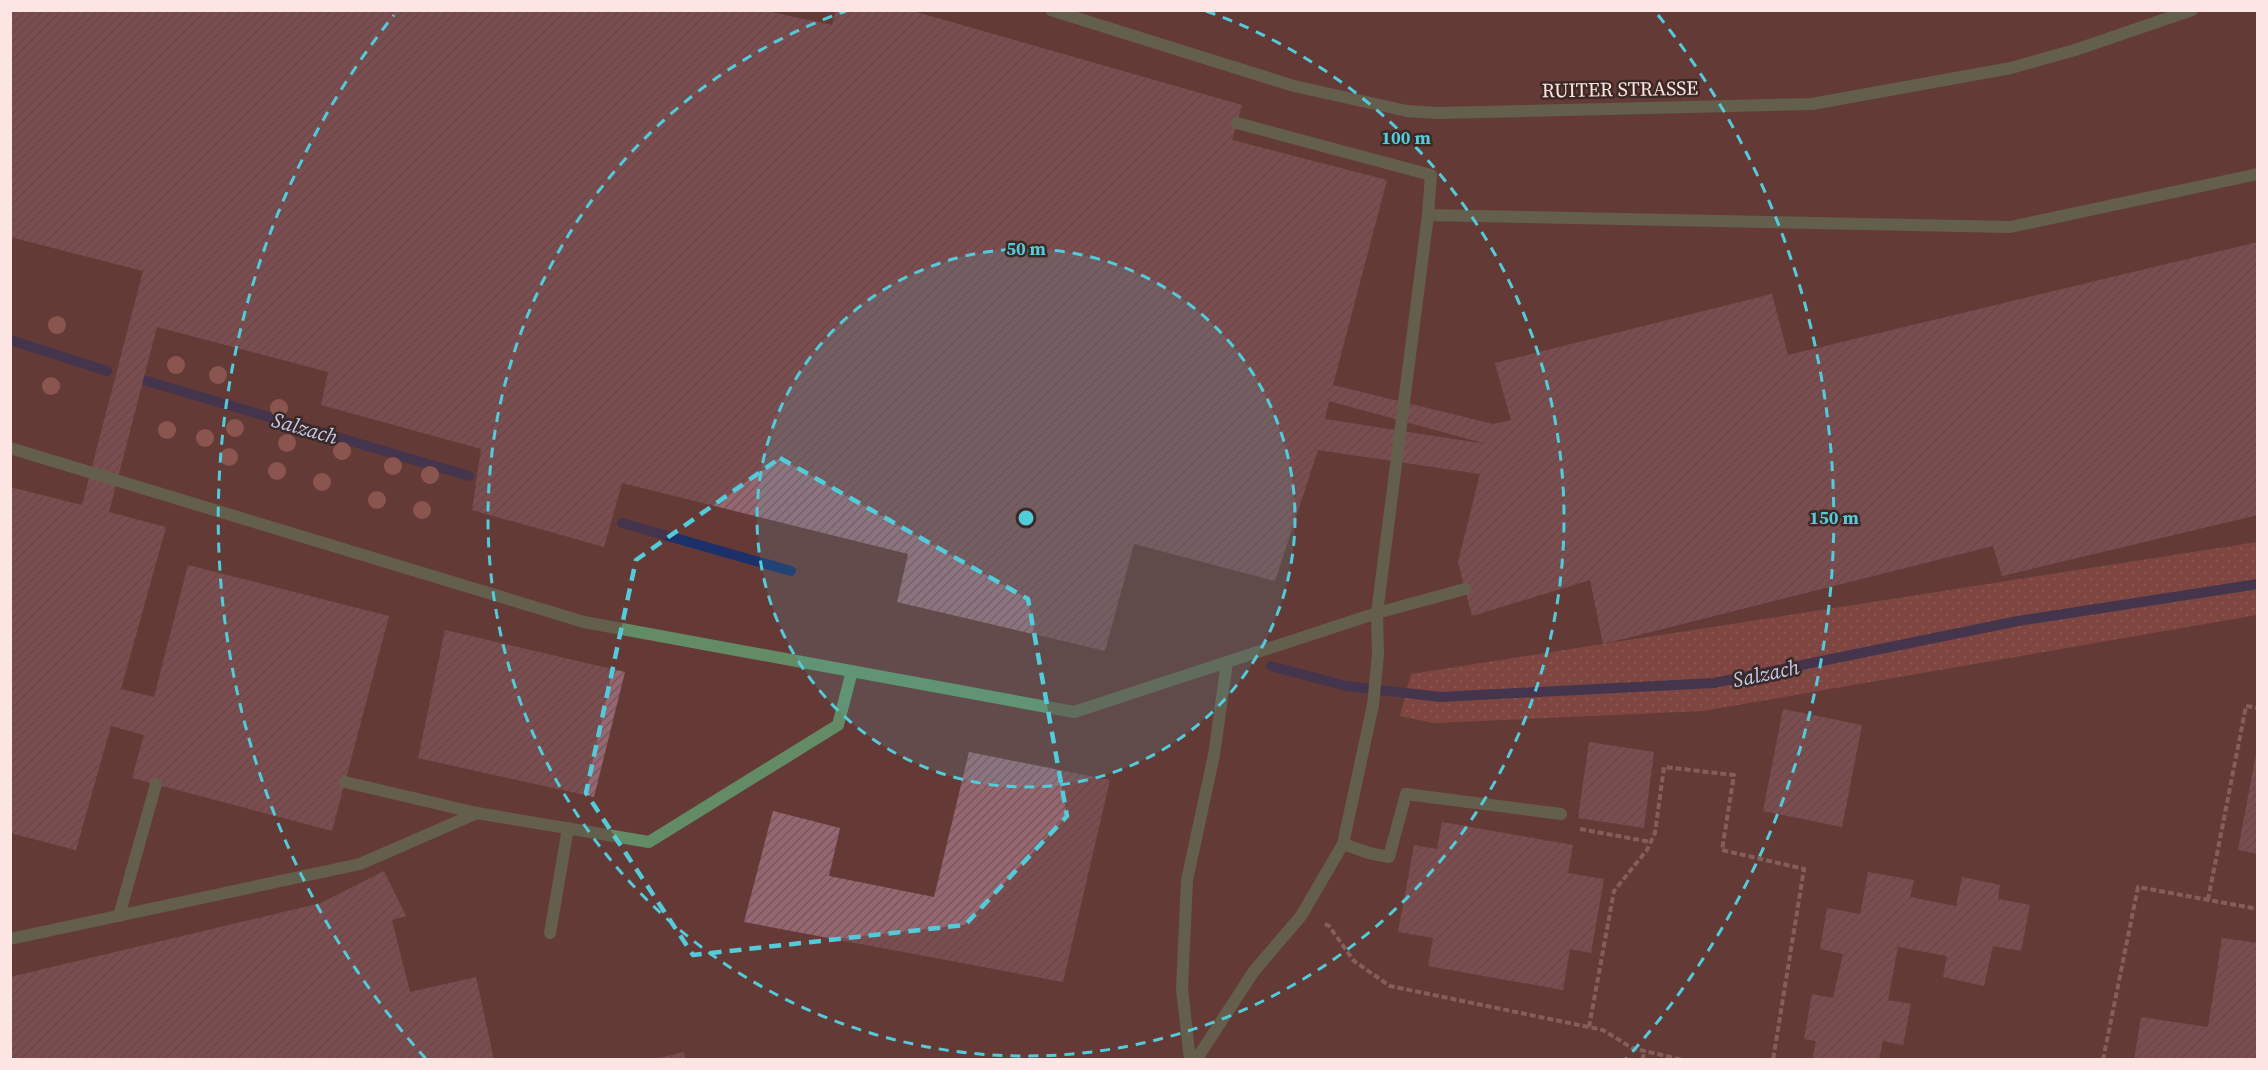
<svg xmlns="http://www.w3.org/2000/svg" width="2268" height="1070" viewBox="0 0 2268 1070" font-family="'Source Serif 4',serif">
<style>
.grass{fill:url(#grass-dots)}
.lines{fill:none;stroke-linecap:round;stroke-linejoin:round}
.stream{stroke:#1d3069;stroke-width:10}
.building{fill:url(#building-hatch);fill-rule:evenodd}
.path{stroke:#ac8a86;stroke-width:4;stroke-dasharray:6 3;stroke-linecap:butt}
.lane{stroke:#638c66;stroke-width:12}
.street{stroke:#638c66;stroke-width:12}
.tree{fill:#b8756e}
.marked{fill:none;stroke:#53cbda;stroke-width:4.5;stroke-dasharray:12 8;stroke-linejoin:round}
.ring{fill:none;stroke:#53cbda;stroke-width:3;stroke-dasharray:10 8}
.labels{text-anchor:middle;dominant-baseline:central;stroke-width:5;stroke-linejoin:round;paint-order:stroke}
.street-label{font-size:20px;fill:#fce5e2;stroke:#3c2825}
.water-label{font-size:21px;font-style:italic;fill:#bccbef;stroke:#3c2825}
.centre{fill:#53cbda;stroke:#3c2825;stroke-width:3}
.ring-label{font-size:18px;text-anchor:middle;font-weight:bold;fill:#53cbda;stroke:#3c2825;stroke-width:5;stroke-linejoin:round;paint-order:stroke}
</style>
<defs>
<pattern id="grass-dots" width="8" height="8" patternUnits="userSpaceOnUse" patternTransform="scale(1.5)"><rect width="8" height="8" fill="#9f554e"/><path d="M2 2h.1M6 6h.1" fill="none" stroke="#b27570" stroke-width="1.8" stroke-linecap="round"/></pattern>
<pattern id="building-hatch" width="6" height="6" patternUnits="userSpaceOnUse" patternTransform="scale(1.5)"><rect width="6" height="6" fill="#966770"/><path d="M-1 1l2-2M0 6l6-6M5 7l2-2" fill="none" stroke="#75585c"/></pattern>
</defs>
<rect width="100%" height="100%" fill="#653a36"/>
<!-- grass -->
<path class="grass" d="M2257 542V615L1703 711 1434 723 1400 716 1411 674Z"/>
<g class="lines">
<!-- stream -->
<g class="stream">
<path d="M10 340 107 371"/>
<path d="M140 379 469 476"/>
<path d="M622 523 791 571"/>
<path d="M1271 666 1346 686 1440 697 1714 683 2018 621 2258 584"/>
</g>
</g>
<!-- building -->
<g class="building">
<path d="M10 10H762L832 25 836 10H909L1242 105 1232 140 1387 180 1333 385 1493 424 1511 420 1495 363 1772 294 1788 355 2258 242V515L2002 576 1993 546 1603 644 1590 580 1472 616 1458 562 1480 474 1318 450 1275 581 1134 544 1105 651 897 602 908 554 622 483 604 547 472 510 481 449 321 405 328 372 157 327 109 512 166 527 121 689 154 697 188 565 389 616 332 831 132 778 144 735 111 726 76 850 10 833V487L82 505 143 271 10 237ZM1329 401 1486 444 1325 419Z"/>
<path d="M445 630 625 672 594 797 418 758Z"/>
<path d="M1783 709 1862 725 1842 827 1763 811Z"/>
<path d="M1589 742 1654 752 1644 828 1578 818Z"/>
<path d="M969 752 1110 780 1063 982 744 922 773 811 840 828 829 876 934 897Z"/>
<path d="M2256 754H2258V854L2238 850Z"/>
<path d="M1442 822 1573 845 1568 873 1604 879 1591 953 1570 949 1563 990 1428 966 1433 938 1398 932 1414 845 1437 849Z"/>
<path d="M384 871 406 916 392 920 410 992 476 977 494 1060H10V977L321 903Z"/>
<path d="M1868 872 1914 880 1910 897 1956 906 1962 877 2000 885 1998 899 2030 905 2021 951 1993 946 1984 986 1943 977 1947 956 1898 947 1888 1000 1911 1004 1903 1045 1883 1041 1879 1060H1812L1816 1041 1804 1039 1812 994 1833 998 1843 954 1820 949 1827 908 1860 914Z"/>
<path d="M2222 938 2258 943V1060H2134L2141 1017 2208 1027Z"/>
<path d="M684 1052 685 1060H655V1059Z"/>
</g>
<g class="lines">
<!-- path -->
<g class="path">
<path d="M1580 829 1651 842"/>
<path d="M2208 900 2246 706 2258 708"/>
<path d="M1325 924 1329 926 1354 961 1390 986 1603 1030 1632 1048 1683 1060"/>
<path d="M1589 1027 1614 891 1647 850 1655 833 1664 767 1734 775 1722 850 1804 869 1773 1060"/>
<path d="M1642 1060 1645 1051"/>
<path d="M2103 1060 2138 887 2258 909"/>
</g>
<!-- lane -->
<g class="lane">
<path d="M1407 111 1438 113 1812 104 2011 68 2075 50 2192 10"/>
<path d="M1237 123 1431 175 1428 215 2010 227 2258 174"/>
<path d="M10 448 584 622 1074 712 1377 613 1465 589"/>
<path d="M1373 705 1378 654 1377 613 1428 215"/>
<path d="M1214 755 1227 662"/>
<path d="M345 782 477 813"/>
<path d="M1343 844 1369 853 1389 857 1406 794 1561 814"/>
<path d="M119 916 156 784"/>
<path d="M550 933 568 828"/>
<path d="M10 939 360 864 477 813 649 842 838 725 852 671"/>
</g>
<!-- street -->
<g class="street">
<path d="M1051 10 1294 86 1407 111"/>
<path d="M1190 1060 1182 989 1187 880 1214 755"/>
<path d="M1196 1060 1254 971 1301 916 1343 844 1373 705"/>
</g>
</g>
<!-- trees -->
<g class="tree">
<circle cx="57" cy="325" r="9"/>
<circle cx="176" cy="365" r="9"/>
<circle cx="218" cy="375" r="9"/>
<circle cx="51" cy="386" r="9"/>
<circle cx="279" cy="408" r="9"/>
<circle cx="235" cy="428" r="9"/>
<circle cx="167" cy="430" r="9"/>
<circle cx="205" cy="438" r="9"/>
<circle cx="287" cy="443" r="9"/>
<circle cx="342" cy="451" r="9"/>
<circle cx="229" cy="457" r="9"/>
<circle cx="393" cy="466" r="9"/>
<circle cx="277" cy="471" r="9"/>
<circle cx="430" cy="475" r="9"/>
<circle cx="322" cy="482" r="9"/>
<circle cx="377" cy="500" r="9"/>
<circle cx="422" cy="510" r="9"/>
</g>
<!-- marked area -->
<path d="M0 0H2268V1070H0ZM780 458 1028 599 1067 816 965 925 693 955 586 793 636 560Z" fill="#653a36" fill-opacity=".55" fill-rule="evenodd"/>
<path class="marked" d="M780 458 1028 599 1067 816 965 925 693 955 586 793 636 560Z"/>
<!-- distance rings -->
<circle cx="1026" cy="518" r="269" fill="#53cbda" fill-opacity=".12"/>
<g class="ring">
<circle cx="1026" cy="518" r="269"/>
<path d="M1206 11A538 538 0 1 1 846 11"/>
<path d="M426 1059A808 808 0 0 1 394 15M1658 15A808 808 0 0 1 1626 1059"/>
</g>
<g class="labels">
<!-- street labels -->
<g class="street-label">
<text transform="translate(1620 89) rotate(-1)">RUITER STRASSE</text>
</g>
<!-- water labels -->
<g class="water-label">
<text transform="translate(305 428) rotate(16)">Salzach</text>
<text transform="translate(1766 673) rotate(-12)">Salzach</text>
</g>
</g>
<circle cx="1026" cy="518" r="9" class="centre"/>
<g class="ring-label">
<text x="1406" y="144">100 m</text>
<text x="1026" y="255">50 m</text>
<text x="1834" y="524">150 m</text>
</g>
<!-- border -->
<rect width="2268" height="1070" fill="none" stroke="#fce5e2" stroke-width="24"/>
</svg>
